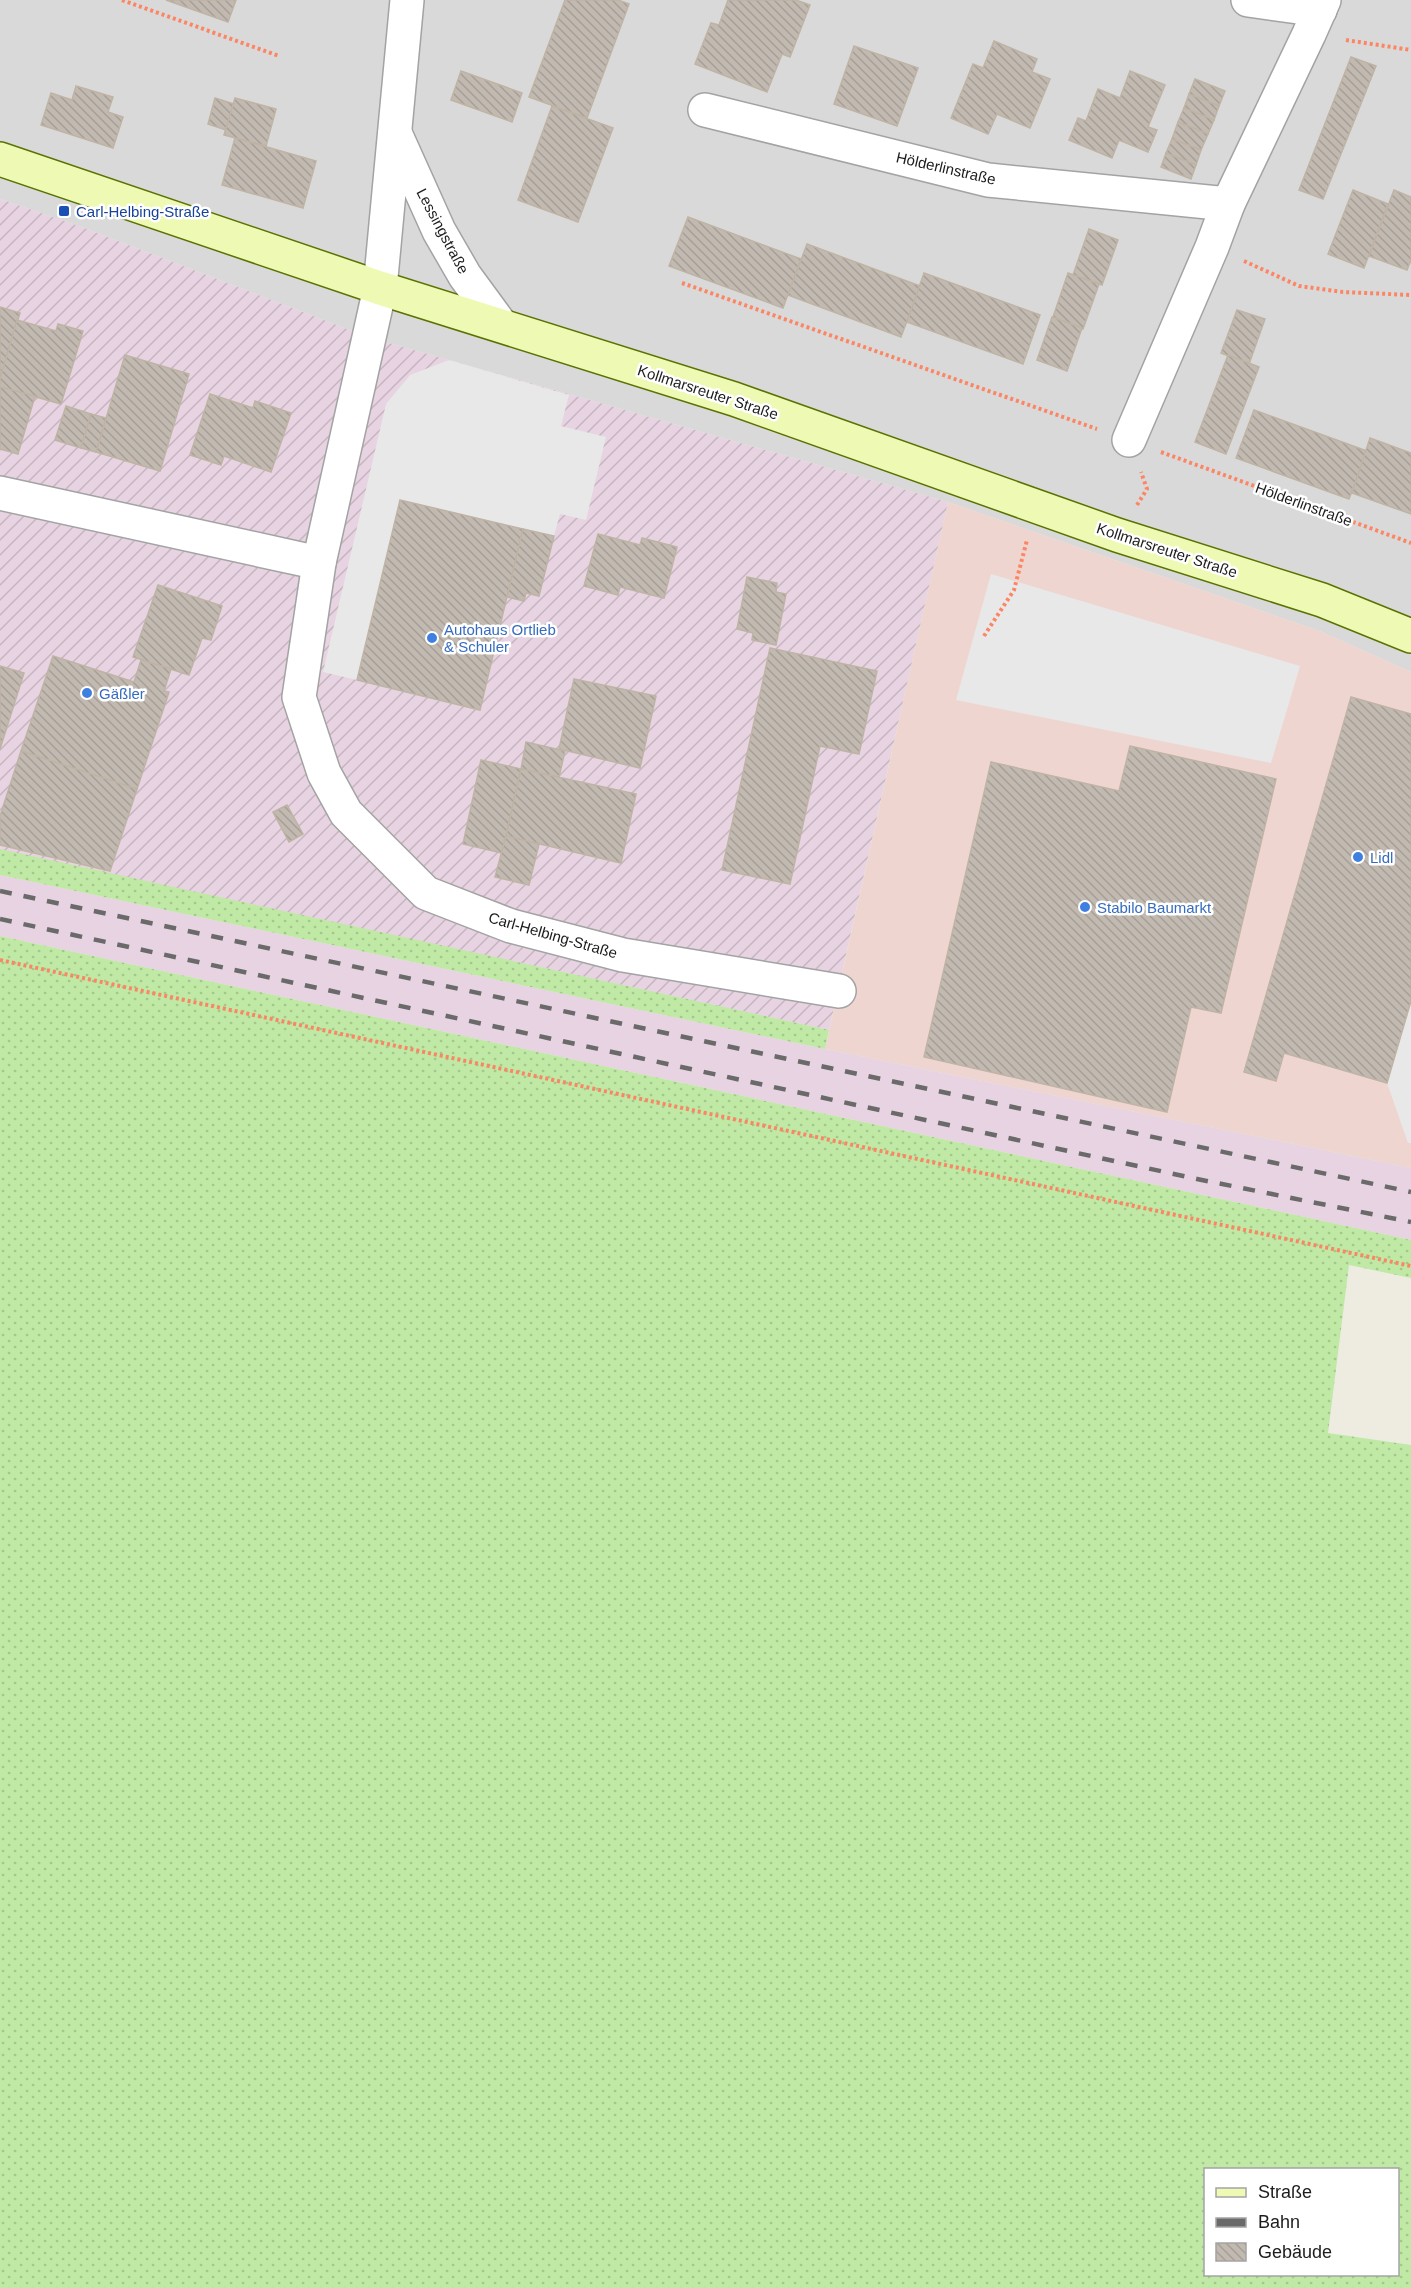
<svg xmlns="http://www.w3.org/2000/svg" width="1411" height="2288" viewBox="0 0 1411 2288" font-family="Arial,sans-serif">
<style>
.residential{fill:#dad9d9}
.commercial{fill:#efd5d0}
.industrial{fill:url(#industrial-furrows)}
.railway{fill:#e7d3e1}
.grass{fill:url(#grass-dots);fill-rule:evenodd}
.parking{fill:#e8e8e8}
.building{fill:url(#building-back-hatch);stroke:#bfb3a4;stroke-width:1.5}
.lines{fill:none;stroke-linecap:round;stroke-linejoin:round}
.street-casing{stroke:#a3a3a3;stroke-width:36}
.secondary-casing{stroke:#597303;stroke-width:36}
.path{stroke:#fc8664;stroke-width:4;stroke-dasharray:3 3;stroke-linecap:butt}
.street{stroke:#fff;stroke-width:33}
.secondary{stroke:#eefab3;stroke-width:33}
.rail{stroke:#6a6a6a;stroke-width:4.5;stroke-dasharray:12 12;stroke-linecap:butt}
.transit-dot{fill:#1a4fb4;stroke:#fff;stroke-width:2}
.shop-dot{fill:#3f7fe0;stroke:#fff;stroke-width:2}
.labels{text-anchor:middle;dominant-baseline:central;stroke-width:5;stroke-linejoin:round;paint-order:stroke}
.street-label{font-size:15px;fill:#1c1c1c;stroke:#fff}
.transit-label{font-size:15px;fill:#164399;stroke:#fff;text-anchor:start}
.shop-label{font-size:15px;fill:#366cbe;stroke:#fff;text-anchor:start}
</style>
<defs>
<pattern id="industrial-furrows" width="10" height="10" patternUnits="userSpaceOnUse" patternTransform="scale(1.5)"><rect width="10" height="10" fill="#e7d3e1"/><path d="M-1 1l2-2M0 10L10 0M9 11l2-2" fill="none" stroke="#c6b5c0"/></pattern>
<pattern id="grass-dots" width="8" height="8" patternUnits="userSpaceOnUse" patternTransform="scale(1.5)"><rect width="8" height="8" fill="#bfe9a5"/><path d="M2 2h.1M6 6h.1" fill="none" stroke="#a4c78d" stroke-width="1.8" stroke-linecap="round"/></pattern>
<pattern id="building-back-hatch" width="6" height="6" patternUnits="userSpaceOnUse" patternTransform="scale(1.5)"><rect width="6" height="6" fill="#c2bab1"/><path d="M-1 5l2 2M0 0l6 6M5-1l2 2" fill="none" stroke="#a69f98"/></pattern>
</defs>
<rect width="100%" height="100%" fill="#eeebe1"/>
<!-- residential -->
<path class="residential" d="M0 0H1411V672L1322 632 948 502 368 337 79 226 0 199Z"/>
<!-- commercial -->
<path class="commercial" d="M948 502 1322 632 1411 672V1168L825 1049Z"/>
<!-- industrial -->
<path class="industrial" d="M0 199 79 226 368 337 948 502 829 1030 0 850Z"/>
<!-- railway -->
<path class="railway" d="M0 875 825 1049 1411 1168V1240L0 936Z"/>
<!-- grass -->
<g class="grass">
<path d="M0 849 829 1030 825 1049 0 875Z"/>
<path d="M0 936 1411 1240V1278L1349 1265 1328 1433 1411 1445V2288H0ZM1206 2170H1398V2274H1206Z"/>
</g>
<!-- parking -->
<g class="parking">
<path d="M449 360 569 395 561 426 606 437 586 520 560 514 554 536 400 500 357 680 323 672 386 404 410 375Z"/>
<path d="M991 574 1300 666 1271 763 956 700Z"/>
<path d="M1411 1001V1143H1408L1387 1083Z"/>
</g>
<!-- building -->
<g class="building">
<path d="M166 0H236L228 22Z"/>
<path d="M565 0H618L629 4 587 118 529 97Z"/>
<path d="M728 0H796L810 5 790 57 782 54 767 92 695 64 711 23 719 25Z"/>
<path d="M994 41 1037 59 1032 72 1050 79 1030 128 997 114 988 134 951 118 973 64 983 68Z"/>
<path d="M854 46 918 68 897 126 834 104Z"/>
<path d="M1351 57 1376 66 1323 199 1299 190Z"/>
<path d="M461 71 522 93 512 122 451 100Z"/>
<path d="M1130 71 1165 85 1148 127 1157 130 1148 152 1119 140 1112 158 1069 140 1078 118 1086 121 1098 89 1120 98Z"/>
<path d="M1195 79 1225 91 1219 106 1189 94Z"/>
<path d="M76 86 113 97 108 112 123 117 113 148 41 125 51 93 72 100Z"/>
<path d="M1189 94 1219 106 1214 120 1184 108Z"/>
<path d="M215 98 234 104 226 130 208 124Z"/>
<path d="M235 98 276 109 266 146 224 135Z"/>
<path d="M552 106 613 128 578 222 518 200Z"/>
<path d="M1184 108 1214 120 1208 134 1178 122Z"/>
<path d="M1178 122 1208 134 1201 150 1172 139Z"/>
<path d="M235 138 316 161 303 208 222 185Z"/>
<path d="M1172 139 1201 150 1196 165 1166 153Z"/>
<path d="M1166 153 1196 165 1191 179 1161 167Z"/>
<path d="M1353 190 1388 204 1364 268 1328 254Z"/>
<path d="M1394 190 1411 197V260L1407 270 1369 256Z"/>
<path d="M688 217 801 259 783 308 669 266Z"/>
<path d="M1089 229 1118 240 1102 285 1073 275Z"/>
<path d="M807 244 920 286 901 337 788 295Z"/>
<path d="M924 273 1040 315 1023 364 907 322Z"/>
<path d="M1068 273 1099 284 1083 329 1053 317Z"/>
<path d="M0 307 20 313 0 379Z"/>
<path d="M1237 310 1265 319 1249 364 1221 353Z"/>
<path d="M1052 317 1082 328 1067 371 1037 360Z"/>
<path d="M17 320 56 331 58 324 83 331 61 404 0 387V379Z"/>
<path d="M125 355 189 374 160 471 96 452Z"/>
<path d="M1228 355 1259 367 1226 454 1195 442Z"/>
<path d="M0 387 35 396 18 454 0 449Z"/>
<path d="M210 394 253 408 255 401 291 413 271 472 224 456 221 465 190 455Z"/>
<path d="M66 406 91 414 81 448 55 440Z"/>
<path d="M1254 410 1367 451 1349 499 1236 458Z"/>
<path d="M91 414 106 418 96 452 81 448Z"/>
<path d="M1370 438 1411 453V514L1352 493Z"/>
<path d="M400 500 523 529 480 710 357 680Z"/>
<path d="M523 529 554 536 539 596 526 593 524 601 507 597Z"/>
<path d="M598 534 640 545 642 538 677 547 664 598 620 587 618 595 584 586Z"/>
<path d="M747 577 777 583 776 592 786 594 776 645 752 640 753 633 737 629Z"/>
<path d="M158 585 222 606 211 640 202 638 189 675 133 657Z"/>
<path d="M770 648 877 671 859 754 820 746 790 884 722 870Z"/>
<path d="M53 656 134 682 141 660 171 669 164 691 169 692 137 789 21 751Z"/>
<path d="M0 666 24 673 0 749Z"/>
<path d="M574 679 656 696 640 768 559 749Z"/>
<path d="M1351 697 1411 714V1001L1387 1083 1284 1053 1276 1081 1244 1072Z"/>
<path d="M526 742 565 751 559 777 521 769Z"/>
<path d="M1130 746 1276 779 1221 1013 1191 1007 1167 1112 924 1057 991 762 1119 791Z"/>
<path d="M21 751 137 789 110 871 0 845V816Z"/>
<path d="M481 760 521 769 502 853 463 844Z"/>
<path d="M521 769 636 794 621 863 506 836Z"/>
<path d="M287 805 303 834 289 842 273 812Z"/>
<path d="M506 836 539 844 529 885 495 877Z"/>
</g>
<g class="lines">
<defs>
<g id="street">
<path d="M407 0 380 288 319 563 299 697 324 773 346 813 426 893 511 926 623 955 839 991"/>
<path d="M1248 0 1320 10"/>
<path d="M705 110 988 180 1228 204"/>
<path d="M395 133 439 231 465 276 501 325"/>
<path d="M1129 440 1212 247 1228 204 1309 34 1324 0"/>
<path d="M0 493 319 563"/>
</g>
<path id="secondary" d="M0 159 380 288 734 399 1117 535 1322 600 1411 636"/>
</defs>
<!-- street casing -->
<use href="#street" class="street-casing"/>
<!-- secondary casing -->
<use href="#secondary" class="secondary-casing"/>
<!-- path -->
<g class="path">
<path d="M122 0 279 56"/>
<path d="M1346 40 1411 50"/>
<path d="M1244 261 1299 286 1343 292 1411 295"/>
<path d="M682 283 1097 429"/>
<path d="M1161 452 1411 543"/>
<path d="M1137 505 1147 489 1141 472"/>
<path d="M984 636 1014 590 1027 540"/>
<path d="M0 960 1411 1266"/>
</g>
<!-- street -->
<use href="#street" class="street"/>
<!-- secondary -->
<use href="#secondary" class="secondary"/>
<!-- rail -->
<g class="rail">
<path d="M0 891 1411 1192"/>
<path d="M0 919 1197 1179 1411 1222"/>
</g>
</g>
<!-- markers -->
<rect class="transit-dot" x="58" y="205" width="12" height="12" rx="3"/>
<g class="shop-dot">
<circle cx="432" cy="638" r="6"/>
<circle cx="87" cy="693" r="6"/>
<circle cx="1358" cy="857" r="6"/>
<circle cx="1085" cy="907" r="6"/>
</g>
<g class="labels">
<!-- street labels -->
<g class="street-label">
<text transform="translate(946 168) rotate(13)">Hölderlinstraße</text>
<text transform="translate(443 231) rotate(62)">Lessingstraße</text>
<text transform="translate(708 392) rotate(18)">Kollmarsreuter Straße</text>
<text transform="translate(1304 504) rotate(20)">Hölderlinstraße</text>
<text transform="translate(1167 550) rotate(18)">Kollmarsreuter Straße</text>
<text transform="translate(553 935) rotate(16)">Carl-Helbing-Straße</text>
</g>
<!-- transit labels -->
<g class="transit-label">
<text x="76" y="211">Carl-Helbing-Straße</text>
</g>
<!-- shop labels -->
<g class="shop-label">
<text x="444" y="629">Autohaus Ortlieb<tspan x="444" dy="17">&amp; Schuler</tspan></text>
<text x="99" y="693">Gäßler</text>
<text x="1370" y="857">Lidl</text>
<text x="1097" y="907">Stabilo Baumarkt</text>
</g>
</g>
<!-- legend -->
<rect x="1204" y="2168" width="195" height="108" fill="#ffffff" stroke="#a4a4a4" stroke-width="1.5"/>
<rect x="1216" y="2188" width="30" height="9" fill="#eefab3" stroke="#a4a4a4" stroke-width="1.5"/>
<text x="1258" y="2198" font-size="18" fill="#1c1c1c">Straße</text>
<rect x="1216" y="2218" width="30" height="9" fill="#6a6a6a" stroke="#a4a4a4" stroke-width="1.5"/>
<text x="1258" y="2228" font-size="18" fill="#1c1c1c">Bahn</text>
<rect x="1216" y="2243" width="30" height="18" fill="url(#building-back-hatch)" stroke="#a4a4a4" stroke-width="1.5"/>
<text x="1258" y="2258" font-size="18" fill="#1c1c1c">Gebäude</text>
</svg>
